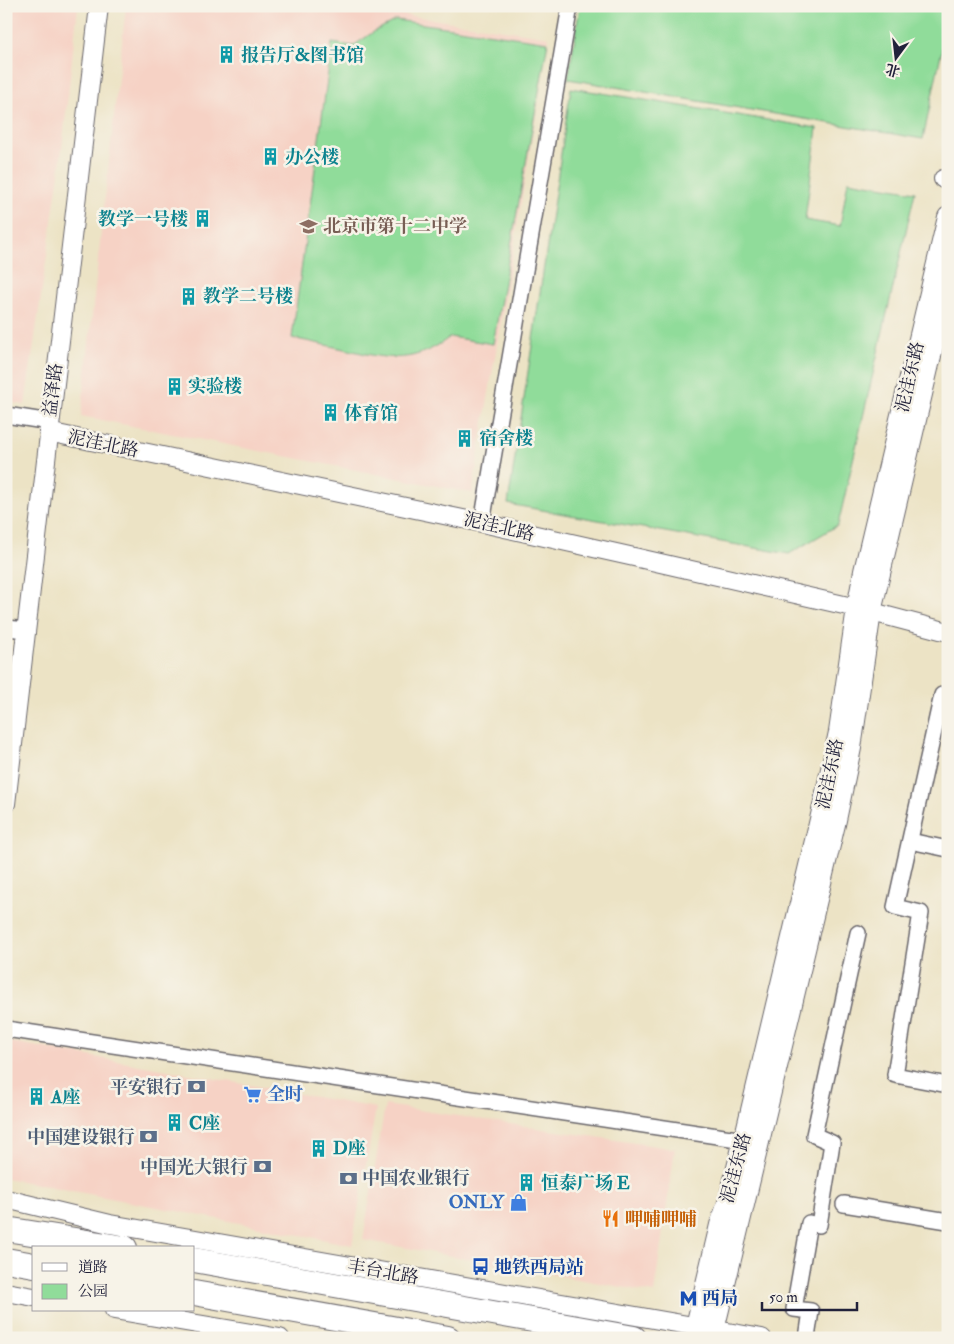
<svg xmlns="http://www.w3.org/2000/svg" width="954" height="1344" viewBox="0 0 954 1344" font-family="'IM FELL Double Pica','Noto Serif SC',serif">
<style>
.built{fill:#f6d2c5}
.green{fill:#90dc9a;stroke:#597f6a}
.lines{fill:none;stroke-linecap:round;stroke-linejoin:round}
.minor-casing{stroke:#69666b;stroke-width:18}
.tertiary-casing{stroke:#69666b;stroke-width:20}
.secondary-casing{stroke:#69666b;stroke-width:22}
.trunk-casing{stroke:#69666b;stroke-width:26}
.minor{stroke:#fff;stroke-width:15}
.tertiary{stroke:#fff;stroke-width:18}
.secondary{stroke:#fff;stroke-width:20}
.trunk{stroke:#fff;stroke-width:24}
.labels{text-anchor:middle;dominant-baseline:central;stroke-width:5;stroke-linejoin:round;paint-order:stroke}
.culture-label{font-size:18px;font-weight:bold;fill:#0d838f;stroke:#f7f3e8;text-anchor:start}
.education-label{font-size:18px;font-weight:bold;fill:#785e54;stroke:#f7f3e8;text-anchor:start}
.street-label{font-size:18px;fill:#22223b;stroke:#f7f3e8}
.service-label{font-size:18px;font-weight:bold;fill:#4e5e75;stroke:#f7f3e8;text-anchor:end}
.shop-label{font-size:18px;font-weight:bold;fill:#366cbe;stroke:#f7f3e8;text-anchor:start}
.food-label{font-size:18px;font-weight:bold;fill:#c56008;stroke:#f7f3e8;text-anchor:start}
.transit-label{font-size:18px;font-weight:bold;fill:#164399;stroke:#f7f3e8;text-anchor:start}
</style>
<rect width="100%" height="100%" fill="#f7f3e8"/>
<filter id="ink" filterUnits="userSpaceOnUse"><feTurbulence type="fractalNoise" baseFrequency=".02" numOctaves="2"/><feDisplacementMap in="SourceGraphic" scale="10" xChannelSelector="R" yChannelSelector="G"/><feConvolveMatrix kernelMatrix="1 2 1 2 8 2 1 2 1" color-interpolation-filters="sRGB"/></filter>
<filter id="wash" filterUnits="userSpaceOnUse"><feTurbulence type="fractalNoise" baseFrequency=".0096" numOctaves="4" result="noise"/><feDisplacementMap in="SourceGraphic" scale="20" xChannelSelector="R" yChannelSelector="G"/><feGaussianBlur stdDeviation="1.12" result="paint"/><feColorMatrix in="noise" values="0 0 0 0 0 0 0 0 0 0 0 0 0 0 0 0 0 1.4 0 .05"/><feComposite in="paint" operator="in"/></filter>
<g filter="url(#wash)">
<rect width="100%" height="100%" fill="#ece3c5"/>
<!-- built -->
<g class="built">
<path d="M6 6H78L60 166 25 405 6 402Z"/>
<path d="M126 6H348L549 37 472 493 81 416Z"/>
<path d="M6 1041 376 1108 352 1245 6 1178Z"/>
<path d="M385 1105 675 1149 654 1293 363 1240Z"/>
</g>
<!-- green -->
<g class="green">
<path d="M580 6H943L948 7V21L923 139 568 79Z"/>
<path d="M396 20 548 42 493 344 450 337C414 364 390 360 349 350 330 346 311 342 292 338L332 43 353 46 375 31Z"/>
<path d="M571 88 817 128 805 220 840 226 848 181 915 192 838 525 789 554 508 504Z"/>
</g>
</g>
<g filter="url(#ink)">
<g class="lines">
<defs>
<g id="minor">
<path d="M6 415 50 422"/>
<path d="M482 523 570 6"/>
<path d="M6 628 27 630"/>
<path d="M948 696 942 695 895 907 921 913 895 1075 948 1085"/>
<path d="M910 841 948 849"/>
<path d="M6 1029 744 1140"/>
<path d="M844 1204 948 1221"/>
<path d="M807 1338 811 1311 794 1309 809 1223 819 1225 832 1143 814 1135 858 933"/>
</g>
<g id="tertiary">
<path d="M943 179 948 181"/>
<path d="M48 432 482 523 634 557 857 608 948 632"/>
<path d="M6 804 99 6"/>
<path d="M6 1199 110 1224 762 1338"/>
<path d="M6 1292 34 1297"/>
<path d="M114 1310 280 1338"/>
</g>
<g id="secondary">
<path d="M696 1326 720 1225 729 1200 744 1140 822 811 839 732 857 608 864 571 948 217"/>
<path d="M714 1330 836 820 851 748 871 612 948 283"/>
</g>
<g id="trunk">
<path d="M6 1229 125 1248"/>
<path d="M6 1260 34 1265"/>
<path d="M194 1260 634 1338"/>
<path d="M194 1293 448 1338"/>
</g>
</defs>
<!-- minor casing -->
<use href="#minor" class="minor-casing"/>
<!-- tertiary casing -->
<use href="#tertiary" class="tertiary-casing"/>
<!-- secondary casing -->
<use href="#secondary" class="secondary-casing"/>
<!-- trunk casing -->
<use href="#trunk" class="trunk-casing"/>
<!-- minor -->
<use href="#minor" class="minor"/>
<!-- tertiary -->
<use href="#tertiary" class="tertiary"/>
<!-- secondary -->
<use href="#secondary" class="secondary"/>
<!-- trunk -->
<use href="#trunk" class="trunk"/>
</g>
</g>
<!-- icons -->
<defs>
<symbol id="building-bare" viewBox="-9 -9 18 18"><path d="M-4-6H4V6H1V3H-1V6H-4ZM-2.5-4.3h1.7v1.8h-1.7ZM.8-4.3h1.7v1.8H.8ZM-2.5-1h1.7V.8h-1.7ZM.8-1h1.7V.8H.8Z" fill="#0f9aa8" stroke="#f7f3e8" stroke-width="2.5" paint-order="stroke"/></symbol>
<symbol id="school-bare" viewBox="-9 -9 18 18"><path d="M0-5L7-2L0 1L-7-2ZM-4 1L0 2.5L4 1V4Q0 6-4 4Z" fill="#8d6e63" stroke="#f7f3e8" stroke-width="2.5" paint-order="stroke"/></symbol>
<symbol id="bank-bare" viewBox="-9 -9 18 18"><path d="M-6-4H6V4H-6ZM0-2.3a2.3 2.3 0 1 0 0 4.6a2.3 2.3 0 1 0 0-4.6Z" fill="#5c6f8a" stroke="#f7f3e8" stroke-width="2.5" paint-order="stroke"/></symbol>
<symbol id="supermarket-bare" viewBox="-9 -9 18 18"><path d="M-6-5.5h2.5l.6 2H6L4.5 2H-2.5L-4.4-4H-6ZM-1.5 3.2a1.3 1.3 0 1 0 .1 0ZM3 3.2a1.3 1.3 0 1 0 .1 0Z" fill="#3f7fe0" stroke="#f7f3e8" stroke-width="2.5" paint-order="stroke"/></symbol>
<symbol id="shop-bare" viewBox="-9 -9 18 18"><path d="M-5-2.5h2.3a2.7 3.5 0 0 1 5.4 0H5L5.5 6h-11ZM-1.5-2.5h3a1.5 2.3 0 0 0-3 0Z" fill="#3f7fe0" stroke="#f7f3e8" stroke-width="2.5" paint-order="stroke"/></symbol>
<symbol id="restaurant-bare" viewBox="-9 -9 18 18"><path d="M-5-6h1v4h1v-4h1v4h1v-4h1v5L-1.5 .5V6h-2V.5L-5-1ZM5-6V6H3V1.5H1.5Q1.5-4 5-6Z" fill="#e8710a" stroke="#f7f3e8" stroke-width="2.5" paint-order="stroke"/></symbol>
<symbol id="bus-bare" viewBox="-9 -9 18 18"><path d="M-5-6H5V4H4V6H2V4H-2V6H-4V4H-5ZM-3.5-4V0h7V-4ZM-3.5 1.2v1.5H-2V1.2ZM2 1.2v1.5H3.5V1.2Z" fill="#1a4fb4" stroke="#f7f3e8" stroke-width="2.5" paint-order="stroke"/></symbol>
<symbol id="metro-bare" viewBox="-9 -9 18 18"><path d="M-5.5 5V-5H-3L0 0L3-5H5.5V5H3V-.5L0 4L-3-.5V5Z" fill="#1a4fb4" stroke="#f7f3e8" stroke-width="2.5" paint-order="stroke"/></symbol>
</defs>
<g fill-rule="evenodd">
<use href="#building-bare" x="214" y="42" width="25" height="25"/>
<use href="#building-bare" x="258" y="144" width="25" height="25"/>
<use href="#building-bare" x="190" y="206" width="25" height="25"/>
<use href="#school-bare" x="296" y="214" width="25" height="25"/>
<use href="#building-bare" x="176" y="284" width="25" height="25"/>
<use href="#building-bare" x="162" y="374" width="25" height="25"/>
<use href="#building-bare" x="318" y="400" width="25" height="25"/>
<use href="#building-bare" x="452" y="426" width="25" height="25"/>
<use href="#bank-bare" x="184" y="1074" width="25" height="25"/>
<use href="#supermarket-bare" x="240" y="1082" width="25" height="25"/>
<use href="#building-bare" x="24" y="1084" width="25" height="25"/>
<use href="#building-bare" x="162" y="1110" width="25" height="25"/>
<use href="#bank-bare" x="136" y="1124" width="25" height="25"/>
<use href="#building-bare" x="306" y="1136" width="25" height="25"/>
<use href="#bank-bare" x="250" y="1154" width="25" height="25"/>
<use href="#bank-bare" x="336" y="1166" width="25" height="25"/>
<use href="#building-bare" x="514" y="1170" width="25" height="25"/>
<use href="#shop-bare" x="506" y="1190" width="25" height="25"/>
<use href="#restaurant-bare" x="598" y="1206" width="25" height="25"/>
<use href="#bus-bare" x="468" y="1254" width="25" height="25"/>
<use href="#metro-bare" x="676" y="1286" width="25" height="25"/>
</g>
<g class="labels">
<!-- culture labels -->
<g class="culture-label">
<text x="241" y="55">报告厅&amp;图书馆</text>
<text x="285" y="157">办公楼</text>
<text x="188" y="219" text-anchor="end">教学一号楼</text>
<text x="203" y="296">教学二号楼</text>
<text x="188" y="386">实验楼</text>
<text x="344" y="413">体育馆</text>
<text x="479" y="438">宿舍楼</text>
<text x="51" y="1097">A座</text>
<text x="189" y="1123">C座</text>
<text x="333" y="1148">D座</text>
<text x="541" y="1183">恒泰广场 E</text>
</g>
<!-- education labels -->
<g class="education-label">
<text x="323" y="226">北京市第十二中学</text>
</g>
<!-- street labels -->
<g class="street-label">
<text transform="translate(910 377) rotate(-77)">泥洼东路</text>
<text transform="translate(53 390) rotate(-83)">益泽路</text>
<text transform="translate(103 444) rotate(12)">泥洼北路</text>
<text transform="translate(499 527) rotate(13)">泥洼北路</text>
<text transform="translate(830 774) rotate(-78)">泥洼东路</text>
<text transform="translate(736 1168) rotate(-75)">泥洼东路</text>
<text transform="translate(383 1272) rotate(10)">丰台北路</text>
</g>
<!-- service labels -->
<g class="service-label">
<text x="182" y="1087">平安银行</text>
<text x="135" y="1137">中国建设银行</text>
<text x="248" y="1167">中国光大银行</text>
<text x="362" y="1178" text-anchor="start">中国农业银行</text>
</g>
<!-- shop labels -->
<g class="shop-label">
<text x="267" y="1094">全时</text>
<text x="504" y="1202" text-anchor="end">ONLY</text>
</g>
<!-- food labels -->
<g class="food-label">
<text x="625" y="1219">呷哺呷哺</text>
</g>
<!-- transit labels -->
<g class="transit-label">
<text x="494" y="1267">地铁西局站</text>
<text x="702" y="1298">西局</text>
</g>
</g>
<!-- margin -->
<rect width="954" height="1344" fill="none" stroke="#f7f3e8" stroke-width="25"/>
<!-- legend -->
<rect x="32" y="1246" width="162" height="65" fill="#f7f3e8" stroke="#a29fa3"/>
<rect x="42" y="1263" width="25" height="8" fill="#ffffff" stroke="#a29fa3"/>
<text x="78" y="1272" font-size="15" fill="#22223b">道路</text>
<rect x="42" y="1284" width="25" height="15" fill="#90dc9a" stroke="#a29fa3"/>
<text x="78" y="1296" font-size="15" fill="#22223b">公园</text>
<!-- north arrow -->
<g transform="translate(896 58) rotate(195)" stroke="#f7f3e8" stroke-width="4" paint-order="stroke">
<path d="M0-4L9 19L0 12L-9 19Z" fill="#22223b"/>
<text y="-8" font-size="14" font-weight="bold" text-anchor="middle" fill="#22223b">北</text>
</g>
<!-- scale -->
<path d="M762 1302v8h95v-8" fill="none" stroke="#22223b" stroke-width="2.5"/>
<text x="769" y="1302" font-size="15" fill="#22223b" stroke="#f7f3e8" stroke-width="4" paint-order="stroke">50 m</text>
</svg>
